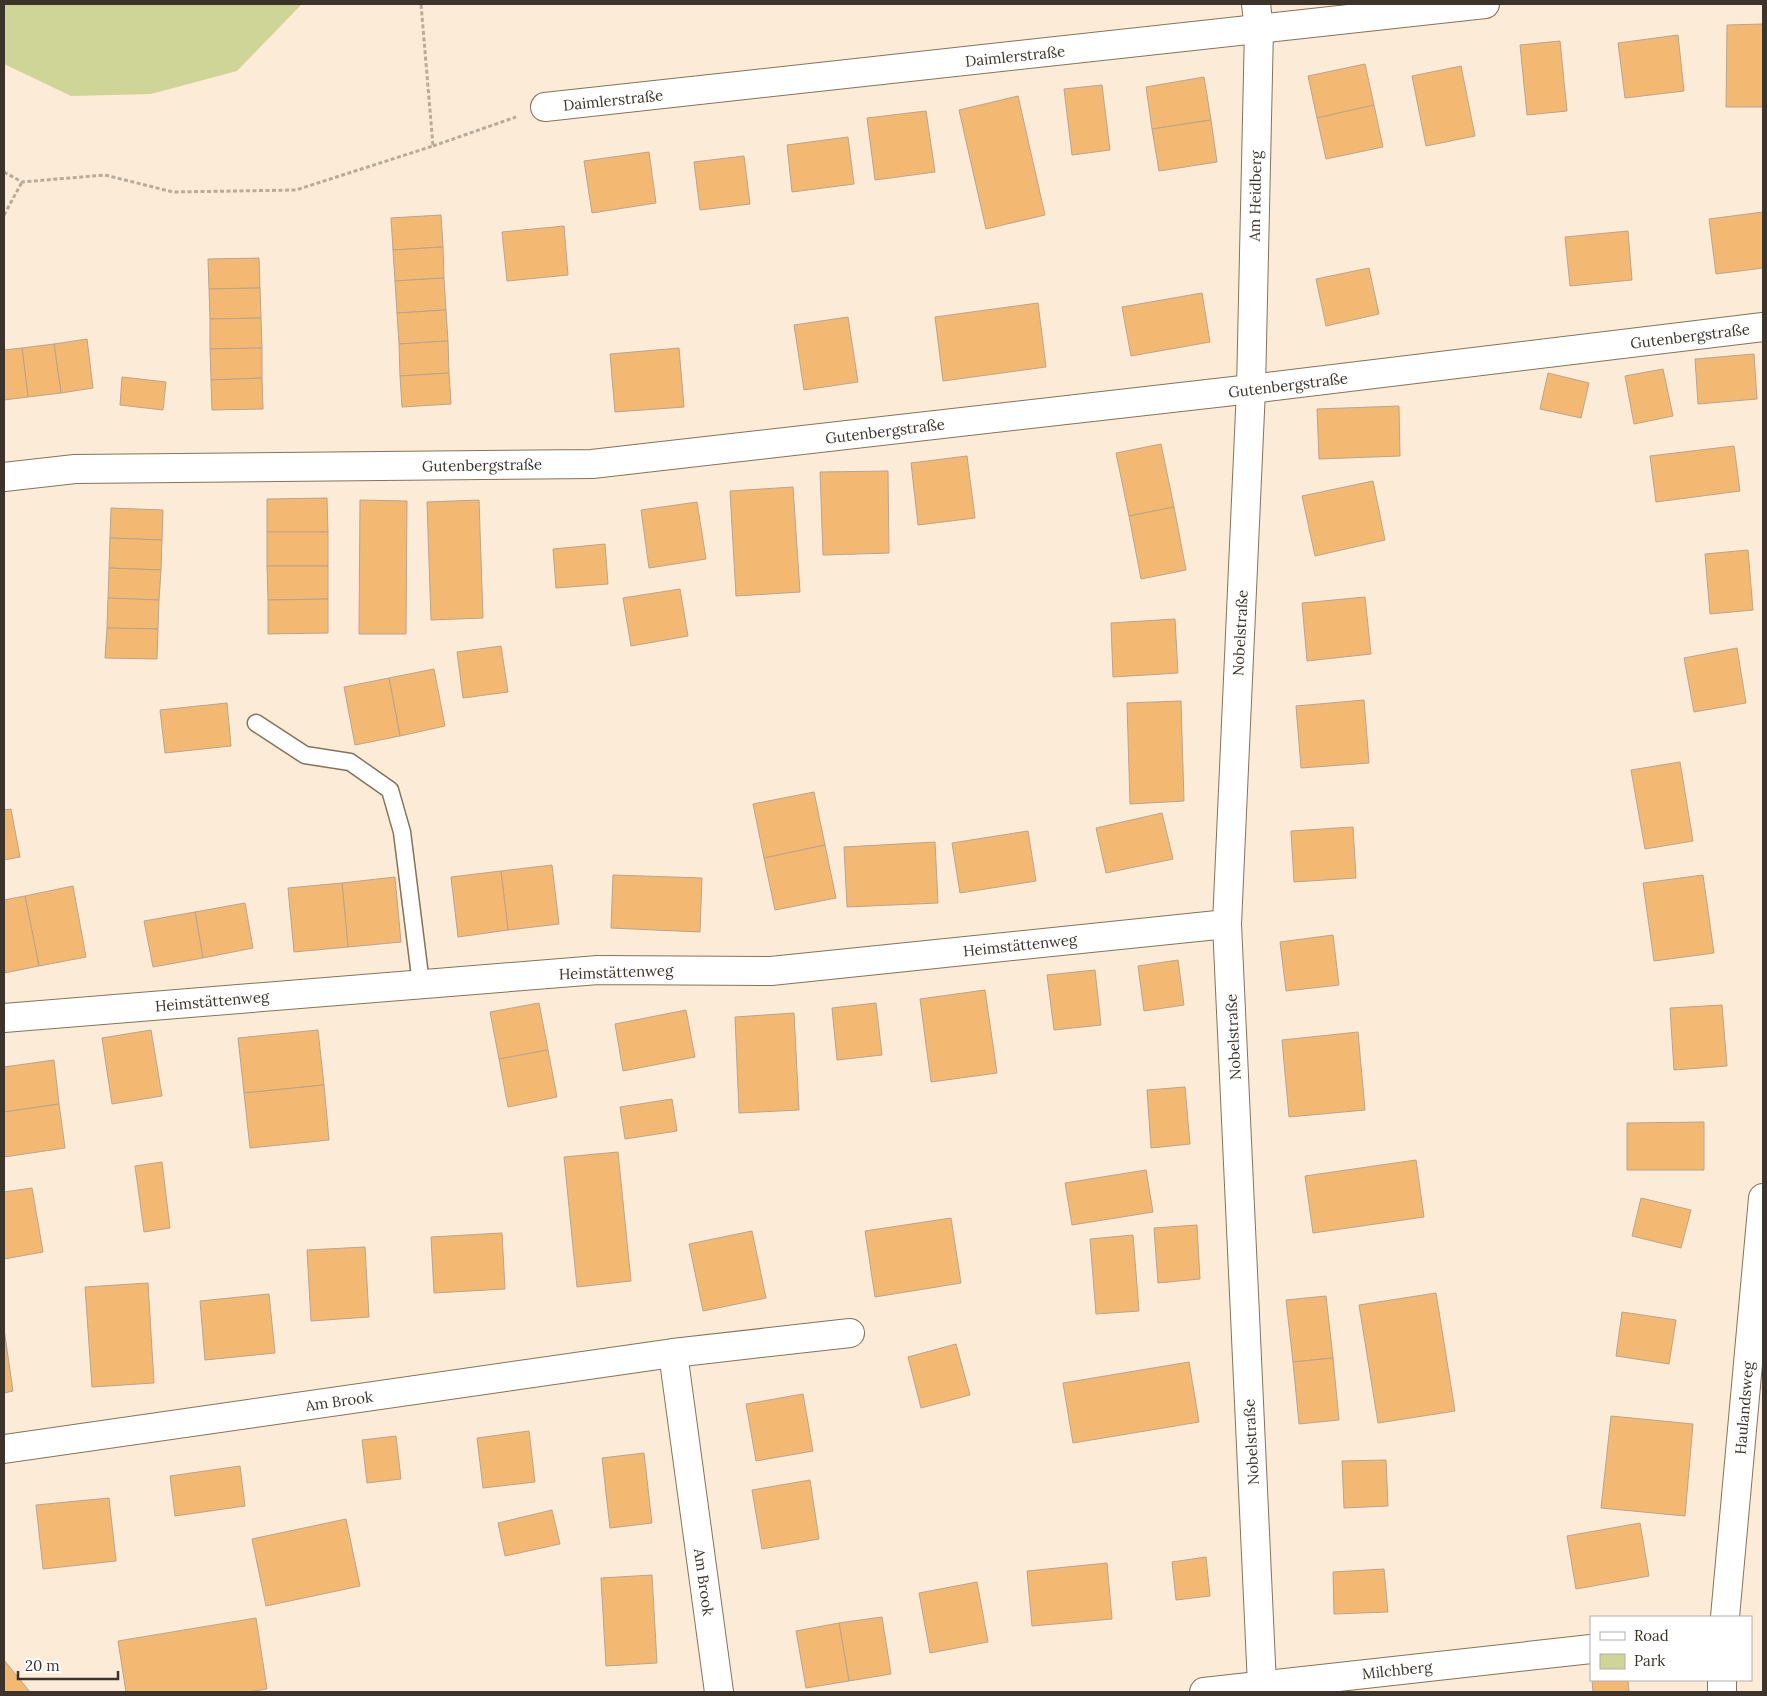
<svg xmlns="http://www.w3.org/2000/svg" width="1767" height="1696" viewBox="0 0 1767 1696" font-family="Lora,serif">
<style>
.green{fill:#cfd597}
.building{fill:#f3b973;stroke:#b9a48d}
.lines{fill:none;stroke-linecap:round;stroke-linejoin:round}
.service-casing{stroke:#84735b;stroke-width:19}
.minor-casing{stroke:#84735b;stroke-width:30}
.path{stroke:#b9ab9a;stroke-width:3;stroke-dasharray:4 2.5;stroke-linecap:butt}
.service{stroke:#fff;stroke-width:16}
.minor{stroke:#fff;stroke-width:28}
.labels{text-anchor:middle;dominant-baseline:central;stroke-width:4.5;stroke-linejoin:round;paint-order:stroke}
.street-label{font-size:15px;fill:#3c342a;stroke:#fff}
</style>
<rect width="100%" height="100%" fill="#fcecd7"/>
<!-- green -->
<path class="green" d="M4 4H302L237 71 151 94 71 96 4 64Z"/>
<!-- building -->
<g class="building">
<path d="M1763 24V107H1726L1727 25Z"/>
<path d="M1678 35 1684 91 1625 98 1618 43Z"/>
<path d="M1560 41 1567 111 1527 115 1520 45Z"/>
<path d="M1365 64 1374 105 1317 118 1308 76Z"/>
<path d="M1461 66 1475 136 1426 146 1412 76Z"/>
<path d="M1204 77 1211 120 1152 129 1146 87Z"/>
<path d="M1102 85 1110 150 1072 155 1064 89Z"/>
<path d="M1018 96 1045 215 986 229 959 110Z"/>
<path d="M1374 105 1383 147 1326 159 1317 118Z"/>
<path d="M926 111 935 172 875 180 867 118Z"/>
<path d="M1211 120 1217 162 1159 171 1152 129Z"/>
<path d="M848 137 854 184 792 192 787 145Z"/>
<path d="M649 152 656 203 592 213 584 161Z"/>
<path d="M744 156 750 204 700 210 694 162Z"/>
<path d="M1763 212V268L1716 274 1709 219Z"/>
<path d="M441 215 443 247 393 250 391 218Z"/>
<path d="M564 226 568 275 507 281 502 232Z"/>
<path d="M1628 231 1632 280 1570 286 1565 237Z"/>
<path d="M443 247 444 278 395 281 393 250Z"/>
<path d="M259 258 260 288 209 289 208 259Z"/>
<path d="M1369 268 1379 314 1326 326 1316 279Z"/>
<path d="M444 278 446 310 397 313 395 281Z"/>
<path d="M260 288 261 318 210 319 209 289Z"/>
<path d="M1202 293 1210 342 1131 356 1122 307Z"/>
<path d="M1038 303 1046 367 943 381 935 317Z"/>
<path d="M446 310 448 341 399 344 397 313Z"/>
<path d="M848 317 858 382 804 390 794 325Z"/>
<path d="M261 318 262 348 210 349V319Z"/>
<path d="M87 339 93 388 61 393 54 344Z"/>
<path d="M448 341 449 373 400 376 399 344Z"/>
<path d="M54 344 61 393 28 397 22 348Z"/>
<path d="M22 348 28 397 4 400V350Z"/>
<path d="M262 348V378L211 380 210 349Z"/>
<path d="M679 348 684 407 615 412 610 354Z"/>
<path d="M1754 354 1757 399 1698 404 1695 359Z"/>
<path d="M1663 369 1673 416 1634 424 1625 376Z"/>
<path d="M449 373 451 404 402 407 400 376Z"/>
<path d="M1548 373 1589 383 1581 418 1540 409Z"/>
<path d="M122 377 166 382 163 410 120 405Z"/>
<path d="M262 378 263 409 212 410 211 380Z"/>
<path d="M1399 406 1400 456 1319 459 1317 409Z"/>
<path d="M1161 444 1174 507 1129 516 1116 453Z"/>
<path d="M1734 446 1740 491 1656 502 1650 456Z"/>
<path d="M967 456 975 518 918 525 911 463Z"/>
<path d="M888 471 889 553 823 555 820 472Z"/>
<path d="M1373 481 1385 540 1315 556 1302 496Z"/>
<path d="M793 487 800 592 736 596 730 491Z"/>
<path d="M327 498 328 532H267V499Z"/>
<path d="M360 500 407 501 406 634H359Z"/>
<path d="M479 500 483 618 431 620 427 502Z"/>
<path d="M697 502 706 559 649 568 641 510Z"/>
<path d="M1174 507 1186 570 1141 579 1129 516Z"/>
<path d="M111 508 163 510 162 540 110 538Z"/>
<rect x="267" y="532" width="61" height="34"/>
<path d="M110 538 162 540 161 570 109 568Z"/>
<path d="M605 544 608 584 556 588 553 549Z"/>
<path d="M1748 550 1753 610 1710 614 1705 554Z"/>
<path d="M267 566H328V599L268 600Z"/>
<path d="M109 568 161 570 159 600 108 598Z"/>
<path d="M680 589 688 636 631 646 623 598Z"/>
<path d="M1365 597 1371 654 1307 661 1302 603Z"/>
<path d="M108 598 159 600 158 629 107 628Z"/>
<path d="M328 599V633L268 634V600Z"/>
<path d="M1175 619 1178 673 1113 677 1111 623Z"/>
<path d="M107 628 158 629 157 659 105 658Z"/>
<path d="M501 646 508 692 463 698 457 652Z"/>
<path d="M1737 648 1746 703 1694 712 1684 658Z"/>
<path d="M434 669 445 726 400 736 389 678Z"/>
<path d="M389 678 400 736 355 745 344 687Z"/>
<path d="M1364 700 1369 763 1301 768 1296 706Z"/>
<path d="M1181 701 1184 801 1130 804 1127 703Z"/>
<path d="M227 703 231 746 165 753 160 710Z"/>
<path d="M1680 762 1693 841 1645 849 1631 770Z"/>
<path d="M814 792 825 845 764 858 753 804Z"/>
<path d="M11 809 20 857 4 860V810Z"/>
<path d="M1162 813 1173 859 1106 873 1096 828Z"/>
<path d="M1353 827 1356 878 1294 882 1291 831Z"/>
<path d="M1028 831 1036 881 960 893 952 843Z"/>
<path d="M935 842 938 903 847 907 844 847Z"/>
<path d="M825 845 836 898 775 910 764 858Z"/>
<path d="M552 865 559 924 508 930 501 871Z"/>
<path d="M501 871 508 930 458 937 451 877Z"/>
<path d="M613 875 702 878 700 932 611 928Z"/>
<path d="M1703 875 1714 953 1654 961 1643 883Z"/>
<path d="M395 877 401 942 348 947 342 883Z"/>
<path d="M342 883 348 947 294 952 288 888Z"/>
<path d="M73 886 86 957 39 966 25 896Z"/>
<path d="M25 896 39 966 4 973V900Z"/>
<path d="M245 903 253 948 203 958 195 912Z"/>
<path d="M195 912 203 958 153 967 144 921Z"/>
<path d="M1333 935 1339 985 1286 991 1280 942Z"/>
<path d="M1178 960 1184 1005 1144 1011 1138 966Z"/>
<path d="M1095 970 1101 1025 1054 1030 1047 975Z"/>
<path d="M985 990 997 1073 931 1082 920 999Z"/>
<path d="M539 1003 548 1050 499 1059 490 1012Z"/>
<path d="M876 1003 882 1055 837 1060 832 1008Z"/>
<path d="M1722 1005 1727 1066 1674 1070 1670 1008Z"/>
<path d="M686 1010 695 1057 623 1071 615 1024Z"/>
<path d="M794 1013 799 1110 739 1113 735 1017Z"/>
<path d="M151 1030 162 1096 112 1104 102 1038Z"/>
<path d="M318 1030 324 1085 244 1093 238 1038Z"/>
<path d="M1358 1032 1365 1110 1289 1117 1282 1040Z"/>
<path d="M548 1050 557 1097 508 1107 499 1059Z"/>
<path d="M54 1060 59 1104 4 1112V1067Z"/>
<path d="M324 1085 329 1140 250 1148 244 1093Z"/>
<path d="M1185 1087 1190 1144 1151 1148 1147 1090Z"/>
<path d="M672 1099 677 1131 625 1139 620 1107Z"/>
<path d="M59 1104 65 1148 4 1157V1112Z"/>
<path d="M1704 1122V1170H1627V1123Z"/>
<path d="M618 1152 631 1281 577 1287 564 1157Z"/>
<path d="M1416 1160 1424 1217 1313 1233 1305 1176Z"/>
<path d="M162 1162 170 1228 144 1232 135 1166Z"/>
<path d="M1146 1170 1153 1212 1072 1225 1065 1183Z"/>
<path d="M32 1188 43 1252 4 1259V1192Z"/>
<path d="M1641 1198 1691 1210 1681 1248 1632 1236Z"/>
<path d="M951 1218 961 1283 875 1297 865 1231Z"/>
<path d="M1197 1225 1200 1279 1158 1283 1154 1228Z"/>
<path d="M752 1231 766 1298 703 1311 689 1244Z"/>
<path d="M502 1233 505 1289 434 1293 431 1237Z"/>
<path d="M1133 1235 1139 1311 1096 1314 1090 1239Z"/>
<path d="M365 1247 369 1317 311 1321 307 1250Z"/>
<path d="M148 1283 154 1383 92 1387 85 1287Z"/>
<path d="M1436 1293 1455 1411 1378 1423 1359 1305Z"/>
<path d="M269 1294 275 1353 205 1360 200 1301Z"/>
<path d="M1326 1296 1333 1358 1293 1362 1286 1300Z"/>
<path d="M1622 1312 1676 1320 1669 1364 1616 1356Z"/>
<path d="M4 1329 13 1391 4 1393Z"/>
<path d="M956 1344 970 1395 921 1408 908 1357Z"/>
<path d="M1333 1358 1339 1420 1299 1424 1293 1362Z"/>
<path d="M1189 1362 1199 1422 1073 1443 1063 1383Z"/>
<path d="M803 1394 813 1451 756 1461 746 1404Z"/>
<path d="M1611 1416 1693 1424 1685 1516 1601 1508Z"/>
<path d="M529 1431 535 1482 483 1488 477 1438Z"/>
<path d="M396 1436 401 1479 367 1483 362 1440Z"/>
<path d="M644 1453 652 1523 610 1528 602 1458Z"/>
<path d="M1386 1460 1388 1506 1344 1508 1342 1461Z"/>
<path d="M240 1466 245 1506 175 1516 170 1476Z"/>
<path d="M810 1480 819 1539 762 1549 752 1490Z"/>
<path d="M109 1498 116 1561 43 1569 36 1505Z"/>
<path d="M552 1510 560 1544 505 1556 498 1523Z"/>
<path d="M346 1519 360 1586 266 1606 252 1539Z"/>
<path d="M1640 1523 1649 1576 1576 1589 1567 1536Z"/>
<path d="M1206 1557 1210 1596 1176 1600 1172 1562Z"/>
<path d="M1107 1563 1112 1619 1032 1626 1027 1571Z"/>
<path d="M1384 1569 1388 1612 1334 1614 1333 1572Z"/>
<path d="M652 1575 657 1663 606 1666 601 1578Z"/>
<path d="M977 1582 988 1642 930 1653 919 1593Z"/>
<path d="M882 1617 891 1674 849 1681 839 1623Z"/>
<path d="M256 1618 267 1689 248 1692H126L118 1641Z"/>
<path d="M839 1623 849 1681 806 1688 796 1631Z"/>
<path d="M4 1660 30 1692H4Z"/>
<path d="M1592 1680H1628L1629 1692H1593Z"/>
</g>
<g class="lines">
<defs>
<path id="service" d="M256 723 305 755 350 762 390 790 402 832 421 984"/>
<g id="minor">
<path d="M1256 4 1259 29 1251 389 1227 924 1262 1685"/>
<path d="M545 107 1485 4"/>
<path d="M4 477 75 469 592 464 1251 389 1763 327"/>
<path d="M4 1018 598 970 771 971 1227 924"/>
<path d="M673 1353 719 1692"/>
<path d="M4 1449 673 1353 850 1333"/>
<path d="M1725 1617 1763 1198"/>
<path d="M1204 1692 1591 1649"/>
<path d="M1722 1692V1680"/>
</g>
</defs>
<!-- service casing -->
<use href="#service" class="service-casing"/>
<!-- minor casing -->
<use href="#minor" class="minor-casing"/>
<!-- path -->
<g class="path">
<path d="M433 146 516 117"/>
<path d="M4 172 22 182 105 175 173 192 296 190 433 146 421 4"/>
<path d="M4 215 22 182"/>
</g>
<!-- service -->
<use href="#service" class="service"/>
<!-- minor -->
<use href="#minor" class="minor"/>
</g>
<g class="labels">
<!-- street labels -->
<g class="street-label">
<text transform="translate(1015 56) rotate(-6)">Daimlerstraße</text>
<text transform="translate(613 100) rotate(-6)">Daimlerstraße</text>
<text transform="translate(1255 196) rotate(-89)">Am Heidberg</text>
<text transform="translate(1690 336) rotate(-7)">Gutenbergstraße</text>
<text transform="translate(1288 385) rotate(-7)">Gutenbergstraße</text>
<text transform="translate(885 431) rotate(-7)">Gutenbergstraße</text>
<text transform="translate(482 465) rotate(-1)">Gutenbergstraße</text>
<text transform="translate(1240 633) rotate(-87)">Nobelstraße</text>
<text transform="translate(1020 945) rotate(-6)">Heimstättenweg</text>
<text transform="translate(616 972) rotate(-2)">Heimstättenweg</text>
<text transform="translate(212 1001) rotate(-5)">Heimstättenweg</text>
<text transform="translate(1233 1037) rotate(-93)">Nobelstraße</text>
<text transform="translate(339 1401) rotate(-8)">Am Brook</text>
<text transform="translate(1744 1408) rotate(-85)">Haulandsweg</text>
<text transform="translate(1251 1442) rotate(-93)">Nobelstraße</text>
<text transform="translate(704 1582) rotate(82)">Am Brook</text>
<text transform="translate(1397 1670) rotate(-6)">Milchberg</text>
</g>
</g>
<!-- border -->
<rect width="1767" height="1696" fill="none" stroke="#3c342a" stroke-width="10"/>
<!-- legend -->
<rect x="1590" y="1616" width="162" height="65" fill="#ffffff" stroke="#b1aeaa"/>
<rect x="1600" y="1632" width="25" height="8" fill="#ffffff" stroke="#b1aeaa"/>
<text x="1634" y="1641" font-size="15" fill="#3c342a">Road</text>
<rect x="1600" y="1654" width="25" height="15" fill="#cfd597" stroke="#b1aeaa"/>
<text x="1634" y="1666" font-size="15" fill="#3c342a">Park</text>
<!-- scale -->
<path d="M18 1671v8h100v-8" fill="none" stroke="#3c342a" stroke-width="2.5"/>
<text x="25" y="1671" font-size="15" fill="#3c342a" stroke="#ffffff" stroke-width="4" paint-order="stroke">20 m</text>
</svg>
